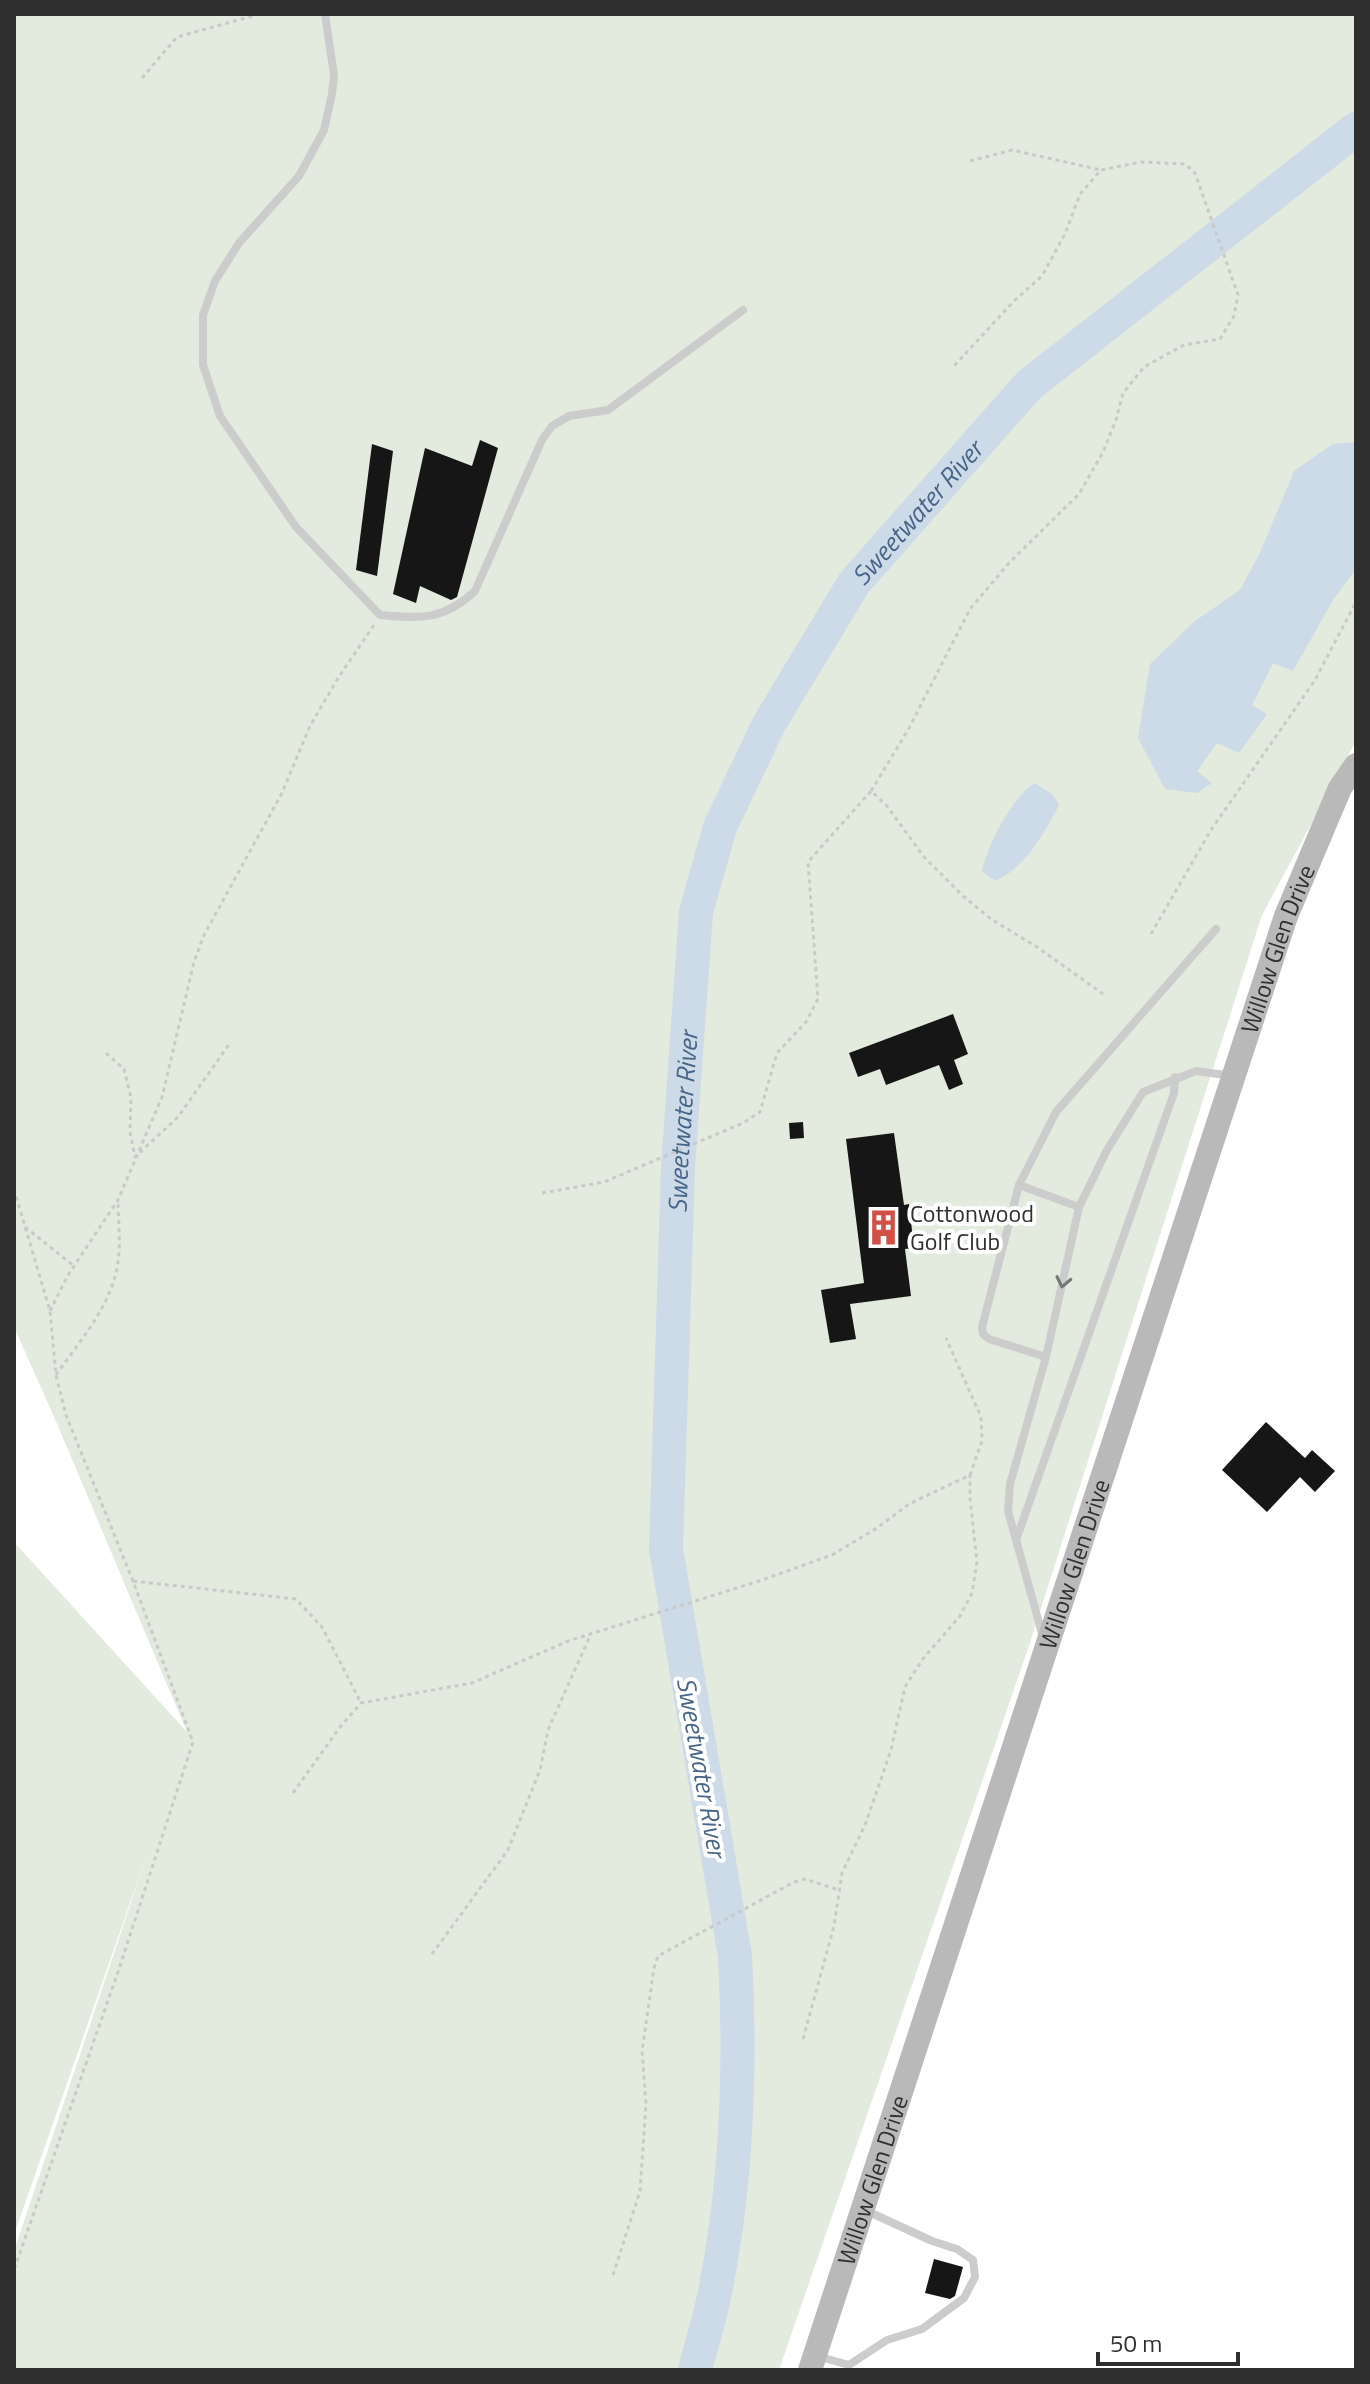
<svg xmlns="http://www.w3.org/2000/svg" width="1370" height="2384" viewBox="0 0 1370 2384" font-family="'Titillium Web',sans-serif">
<style>
.green{fill:#e3eade}
.water{fill:#cddae8}
.lines{fill:none;stroke-linecap:round;stroke-linejoin:round}
.river{stroke:#cddae8;stroke-width:34}
.building{fill:#161616}
.path{stroke:#c9c9c9;stroke-width:3;stroke-dasharray:4 4;stroke-linecap:butt}
.service{stroke:#ccc;stroke-width:8}
.secondary{stroke:#b9b9b9;stroke-width:24}
.oneway{stroke:#767676}
.labels{text-anchor:middle;dominant-baseline:central;stroke-width:8;stroke-linejoin:round;paint-order:stroke}
.street-label{font-size:24px;fill:#2f2f2f;stroke:#fff}
.poi-label{font-size:24px;fill:#2f2f2f;stroke:#fff;text-anchor:start}
.water-label{font-size:26px;font-style:italic;fill:#466588;stroke:#fff}
</style>
<rect width="100%" height="100%" fill="#fff"/>
<!-- green -->
<path class="green" d="M14 14H1356V741L1262 915 1029 1646 779 2370H14V2251L149 1849 14 2235V1542L187 1732 58 1426 14 1327Z"/>
<!-- water -->
<g class="water">
<path d="M1356 442V569L1333 600 1293 671 1273 663 1252 705 1267 714 1239 753 1217 743 1197 771 1212 783 1197 793 1165 789 1138 738 1150 664 1195 621 1240 590 1260 553 1294 471 1333 444Z"/>
<path d="M1035 783 1052 794 1059 805C1044 834 1025 868 995 881L982 871C987 846 1012 797 1035 783Z"/>
</g>
<g class="lines">
<!-- river -->
<path class="river" id="s1" d="M695 2370C702 2342 711 2315 716 2287 737 2179 741 2066 735 1956L666 1549 678 1168 696 912 720 827 769 724 854 583 1029 385 1356 129"/>
</g>
<!-- building -->
<g class="building">
<path d="M480 440 498 448 457 597 451 600 420 586 416 603 393 594 425 448 472 466Z"/>
<path d="M372 444 393 451 377 576 356 570Z"/>
<path d="M953 1014 968 1054 954 1060 963 1084 949 1090 939 1065 886 1085 880 1069 858 1077 849 1053Z"/>
<path d="M803 1122 804 1138 790 1139 789 1123Z"/>
<path d="M894 1133 904 1205 909 1204 914 1248 905 1249 911 1296 850 1304 856 1339 830 1343 821 1290 864 1283 846 1139Z"/>
<path d="M1266 1422 1305 1458 1312 1450 1335 1471 1315 1492 1300 1477 1267 1512 1222 1470Z"/>
<path d="M934 2259 963 2267 955 2296 950 2299 925 2293Z"/>
</g>
<g class="lines">
<!-- path -->
<g class="path">
<path d="M142 78 177 37 260 14"/>
<path d="M970 161 1012 150 1101 170"/>
<path d="M871 791 908 730 970 609 1009 563 1079 494 1103 452 1116 420 1123 393 1144 367 1184 345 1220 339 1234 316 1238 295 1195 173 1185 164 1141 162 1101 170 1080 194 1065 234 1042 276 1014 301 953 367"/>
<path d="M1151 934 1211 830 1315 680 1356 602"/>
<path d="M106 1053 124 1069 131 1098 130 1132 135 1157 178 1117 230 1043"/>
<path d="M14 1189 50 1311 56 1375 66 1415 133 1581 193 1742 119 1969 14 2270"/>
<path d="M542 1193 604 1182 743 1123 760 1112 777 1053 806 1022 818 999 808 862 871 791 887 806 924 857 963 896 991 919 1037 947 1103 994"/>
<path d="M25 1227 74 1266"/>
<path d="M50 1311 68 1275 118 1200 162 1097 194 962 204 935 282 793 310 726 338 678 374 625"/>
<path d="M56 1375C80 1341 112 1305 118 1262 121 1242 118 1220 118 1200"/>
<path d="M133 1581 296 1599 322 1627 361 1703"/>
<path d="M293 1793 340 1727 361 1703 472 1683 568 1641 759 1581 832 1555 877 1528 909 1504 970 1475 982 1441 981 1417 946 1338"/>
<path d="M432 1954 508 1850 540 1770 548 1730 590 1636"/>
<path d="M803 2039 834 1926 842 1873 865 1825 891 1750 905 1687 922 1660 960 1616 972 1593 977 1562 970 1498V1475"/>
<path d="M613 2275 640 2191 646 2104 642 2051 654 1968 658 1956 794 1882 805 1879 839 1890"/>
</g>
<!-- service -->
<g class="service">
<path d="M325 14 334 75 332 94 324 130 299 176 239 243 215 281 203 315V365L220 416 296 527 380 615C421 619 444 620 475 591L542 440 552 426 569 416 608 410 743 310"/>
<path d="M1216 929 1056 1112 1019 1185 1079 1207 1107 1150 1143 1092 1196 1071 1232 1076"/>
<path d="M1019 1185 982 1327 983 1334 989 1339 1046 1357"/>
<path d="M1016 1540 1174 1093 1175 1077"/>
<path d="M1043 1637 1008 1511 1010 1484 1046 1357 1079 1207"/>
<path d="M817 2356 849 2365 887 2340 922 2329 964 2298 975 2277 973 2260 957 2249 932 2241 867 2211"/>
</g>
<!-- secondary -->
<path class="secondary" id="s2" d="M810 2370 1286 916 1340 788 1356 765"/>
</g>
<!-- one-way arrows -->
<defs><path id="oneway-chevron" d="M-2-3.5L2.5 0L-2 3.5" fill="none" stroke-width="1.6" stroke-linecap="round" stroke-linejoin="round" transform="scale(2)"/></defs>
<use class="oneway" href="#oneway-chevron" transform="translate(1063 1282) rotate(102)"/>
<!-- icons -->
<defs>
<symbol id="building-bare" viewBox="-9 -9 18 18"><path d="M-4-6H4V6H1V3H-1V6H-4ZM-2.5-4.3h1.7v1.8h-1.7ZM.8-4.3h1.7v1.8H.8ZM-2.5-1h1.7V.8h-1.7ZM.8-1h1.7V.8H.8Z" fill="#d14f45" stroke="#fff" stroke-width="2.5" paint-order="stroke"/></symbol>
</defs>
<g fill-rule="evenodd">
<use href="#building-bare" x="858" y="1202" width="51" height="51"/>
</g>
<g class="labels">
<!-- street labels -->
<g class="street-label">
<text stroke="none"><textPath href="#s2" startOffset="1496">Willow Glen Drive</textPath></text>
<text stroke="none"><textPath href="#s2" startOffset="848">Willow Glen Drive</textPath></text>
<text stroke="none"><textPath href="#s2" startOffset="200">Willow Glen Drive</textPath></text>
</g>
<!-- poi labels -->
<g class="poi-label">
<text x="910" y="1213">Cottonwood<tspan x="910" dy="28">Golf Club</tspan></text>
</g>
<!-- water labels -->
<g class="water-label">
<text stroke="none"><textPath href="#s1" startOffset="1930">Sweetwater River</textPath></text>
<text stroke="none"><textPath href="#s1" startOffset="1258">Sweetwater River</textPath></text>
<text transform="translate(702 1767) rotate(80)">Sweetwater River</text>
</g>
</g>
<!-- border -->
<rect width="1370" height="2384" fill="none" stroke="#2f2f2f" stroke-width="32"/>
<!-- scale -->
<path d="M1098 2352v12h140v-12" fill="none" stroke="#2f2f2f" stroke-width="4"/>
<text x="1110" y="2352" font-size="24" fill="#2f2f2f" stroke="#ffffff" stroke-width="6" paint-order="stroke">50 m</text>
</svg>
